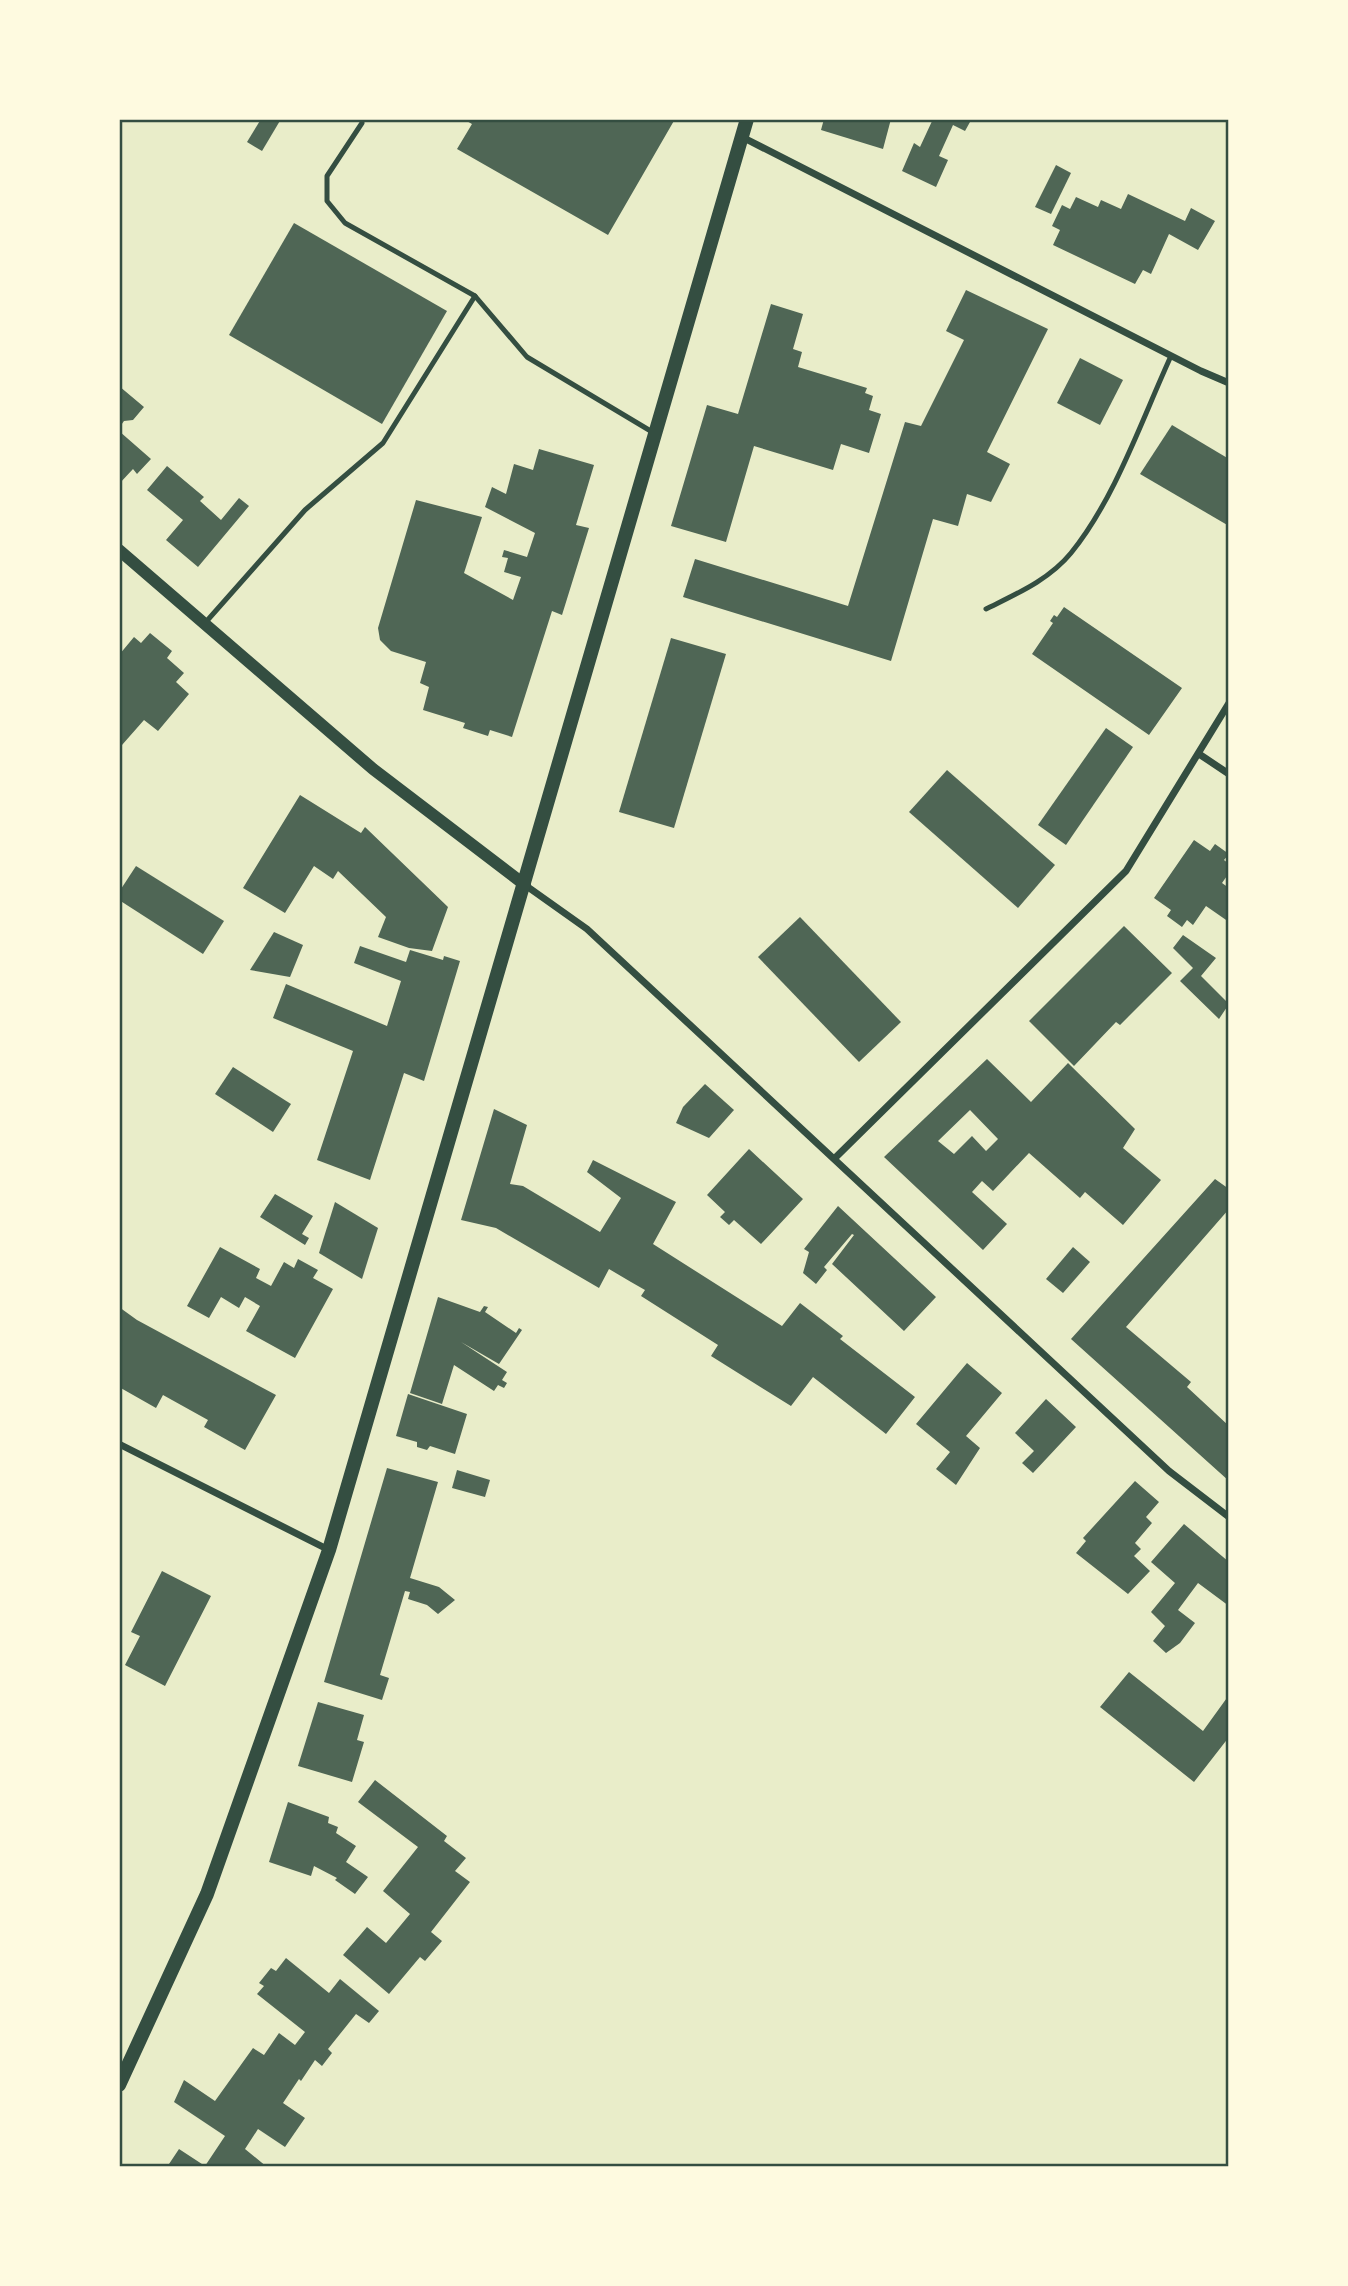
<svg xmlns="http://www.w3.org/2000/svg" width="1348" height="2286" viewBox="0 0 1348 2286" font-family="'Libre Baskerville',serif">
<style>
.building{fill:#4f6655;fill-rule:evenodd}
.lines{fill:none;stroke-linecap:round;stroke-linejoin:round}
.service{stroke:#344e41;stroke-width:5}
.minor{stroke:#344e41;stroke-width:7}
.tertiary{stroke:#344e41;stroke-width:12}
.secondary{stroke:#344e41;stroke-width:14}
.neatline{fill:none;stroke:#344e41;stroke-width:2.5}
</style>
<rect width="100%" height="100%" fill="#e9edc9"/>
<!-- building -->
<g class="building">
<path d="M261 119H281L262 151 247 142Z"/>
<path d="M463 119H675L608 235 457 149 472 124Z"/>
<path d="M824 119H891L883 149 821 130Z"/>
<path d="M933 119 970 122 965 131 953 125 939 156 948 160 936 187 902 171 914 143 920 147Z"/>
<path d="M1056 165 1071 173 1051 214 1035 207Z"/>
<path d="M1128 194 1185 221 1191 208 1215 221 1198 250 1169 234 1151 274 1143 270 1135 284 1053 245 1060 230 1052 226 1062 205 1070 209 1076 197 1098 207 1101 200 1121 209Z"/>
<path d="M294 223 447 311 382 424 229 335Z"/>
<path d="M966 290 1048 329 987 452 1010 464 991 502 967 494 958 526 933 519 891 661 683 597 695 559 848 606 905 422 921 426 964 340 946 331Z"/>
<path d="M771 304 803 314 793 349 802 352 798 367 867 388 865 393 873 396 869 410 881 414 869 453 841 444 833 470 754 446 726 542 671 526 707 405 738 414Z"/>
<path d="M1080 358 1123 380 1100 425 1057 403Z"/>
<path d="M119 386 144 407 133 420 124 421 119 428Z"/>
<path d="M1172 425 1229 459V526L1140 474Z"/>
<path d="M119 431 151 459 137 474 133 469 119 484Z"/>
<path d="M539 449 594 465 576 525 589 528 562 615 552 611 512 737 490 730 488 736 463 728 465 723 423 710 429 687 420 683 426 662 391 651 380 640 378 628 416 500 482 517 464 573 513 600 521 577 504 572 508 558 502 557 504 550 527 557 535 533 485 507 492 487 506 494 514 464 533 470Z"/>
<path d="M167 466 204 497 200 501 221 520 239 498 249 506 198 567 166 540 183 520 147 490Z"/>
<path d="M1064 607 1182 688 1149 735 1032 654 1053 623 1050 621 1054 615 1057 617Z"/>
<path d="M150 633 172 651 167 658 184 673 176 682 189 694 158 731 144 720 122 745 119 743V655L134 637 141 643Z"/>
<path d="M671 638 726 654 674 828 619 812Z"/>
<path d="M1106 728 1133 747 1066 845 1038 825Z"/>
<path d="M947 770 1055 865 1018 908 909 812Z"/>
<path d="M300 795 361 833 365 827 448 907 432 951 409 948 378 937 386 917 338 871 333 879 314 866 285 913 243 888Z"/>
<path d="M1194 840 1210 851 1215 844 1229 854 1224 860 1229 864V873L1222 883 1229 888V922L1206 906 1193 925 1187 920 1182 927 1167 916 1171 910 1154 898Z"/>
<path d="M136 866 224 921 203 954 119 900V892Z"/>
<path d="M800 917 901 1022 859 1062 758 957Z"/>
<path d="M1124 926 1172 973 1120 1025 1116 1022 1074 1066 1029 1021Z"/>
<path d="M274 932 303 945 290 977 250 970Z"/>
<path d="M1183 935 1216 958 1201 976 1229 1004 1219 1019 1180 981 1193 968 1173 948Z"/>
<path d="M360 946 406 962 410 950 443 960 444 956 460 961 424 1081 404 1073 370 1180 317 1160 353 1051 273 1018 286 984 387 1026 401 981 354 963Z"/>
<path d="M987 1059 1031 1102 1068 1063 1135 1129 1123 1148 1161 1180 1123 1225 1085 1192 1080 1198 1029 1153 993 1191 982 1181 972 1192 1007 1224 983 1250 884 1157ZM970 1110 998 1139 986 1151 972 1136 954 1154 938 1141Z"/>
<path d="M233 1067 291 1104 273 1132 215 1094Z"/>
<path d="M705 1084 734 1110 709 1138 676 1123 683 1107Z"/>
<path d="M494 1109 527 1125 510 1184 523 1186 600 1232 621 1198 587 1172 593 1160 676 1202 653 1244 782 1326 800 1303 843 1336 840 1339 915 1397 886 1434 813 1377 791 1406 711 1356 718 1345 641 1296 645 1290 631 1282 609 1269 599 1288 496 1228 461 1220Z"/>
<path d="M749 1149 803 1199 761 1244 734 1220 729 1225 720 1217 725 1212 707 1195Z"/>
<path d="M1215 1179 1229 1189V1209L1126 1327 1191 1382 1187 1387 1229 1426V1481L1071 1339Z"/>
<path d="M275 1194 313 1216 302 1234 309 1238 305 1245 260 1217Z"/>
<path d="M335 1202 378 1228 362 1279 319 1253Z"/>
<path d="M838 1206 936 1297 904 1331 832 1264 854 1235 852 1234 824 1267 827 1270 816 1284 803 1273 809 1252 804 1249Z"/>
<path d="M220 1247 260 1269 256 1278 271 1286 284 1262 294 1268 298 1259 318 1270 313 1278 333 1289 295 1358 246 1331 260 1306 245 1297 239 1308 221 1297 209 1318 187 1306Z"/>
<path d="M1073 1247 1090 1262 1063 1293 1046 1279Z"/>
<path d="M438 1297 480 1312 484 1306 488 1307 485 1312 516 1333 519 1328 522 1330 499 1364 461 1342 507 1372 502 1380 507 1383 504 1388 498 1385 494 1391 454 1365 442 1404 410 1393Z"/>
<path d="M119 1307 137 1320 276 1395 245 1450 204 1427 208 1420 163 1395 156 1408 119 1387Z"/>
<path d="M967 1363 1002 1393 966 1436 980 1448 956 1485 936 1469 950 1452 916 1424Z"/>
<path d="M408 1394 467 1414 455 1454 430 1446 427 1450 417 1447V1442L396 1436Z"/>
<path d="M1046 1399 1076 1427 1033 1473 1022 1463 1034 1451 1015 1433Z"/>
<path d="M387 1468 438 1482 410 1578 439 1587 455 1600 438 1614 427 1605 408 1599 410 1592 405 1591 380 1675 389 1678 382 1700 324 1682Z"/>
<path d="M457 1470 490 1480 485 1497 452 1488Z"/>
<path d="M1135 1481 1159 1502 1146 1517 1152 1523 1135 1543 1141 1549 1134 1556 1150 1571 1128 1594 1076 1553 1086 1541 1083 1538Z"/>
<path d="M1184 1524 1229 1562V1606L1198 1583 1178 1610 1195 1623 1180 1643 1166 1653 1153 1641 1165 1626 1151 1612 1175 1583 1151 1562Z"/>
<path d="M162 1571 211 1596 165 1686 125 1665 140 1636 131 1632Z"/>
<path d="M1129 1672 1203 1731 1229 1695V1737L1194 1782 1100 1707Z"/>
<path d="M318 1702 364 1715 357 1740 364 1742 352 1782 298 1766Z"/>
<path d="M375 1780 447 1836 444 1841 466 1858 455 1871 470 1882 431 1932 442 1941 425 1961 420 1957 389 1994 343 1955 367 1927 386 1943 410 1914 383 1891 418 1847 358 1802Z"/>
<path d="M288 1802 329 1817 328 1823 338 1827 336 1833 356 1846 346 1862 368 1877 355 1894 335 1880 337 1878 314 1866 311 1876 269 1862Z"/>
<path d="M286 1958 329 1993 340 1979 379 2011 369 2023 356 2014 328 2049 332 2053 322 2066 315 2060 301 2081 299 2079 283 2103 305 2118 285 2147 258 2129 245 2149 267 2167H167L179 2149 205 2166 225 2136 174 2102 184 2080 215 2101 253 2048 264 2055 279 2033 295 2045 305 2032 257 1994 264 1986 259 1983 271 1968 276 1971Z"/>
</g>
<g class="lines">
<!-- service -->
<g class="service">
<path d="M362 123 327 176V201L345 223 475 296 527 357 654 433"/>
<path d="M986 609C1016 594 1049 580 1071 553 1115 499 1142 419 1171 356"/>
<path d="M205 623 305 510 383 443 475 296"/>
</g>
<!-- minor -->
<g class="minor">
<path d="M742 137 1201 371 1229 383"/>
<path d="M1199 754 1229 774"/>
<path d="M525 885 587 929 1169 1471 1229 1517"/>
<path d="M835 1158 1126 871 1229 703"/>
<path d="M119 1444 329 1550"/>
</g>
<!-- tertiary -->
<path class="tertiary" d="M119 550 373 769 525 885"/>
<!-- secondary -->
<path class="secondary" d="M119 2085 207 1894 329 1550 747 119"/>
</g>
<!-- border -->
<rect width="1348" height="2286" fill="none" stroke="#fefae0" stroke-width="242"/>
<rect x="121" y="121" width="1106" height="2044" class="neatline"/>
</svg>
